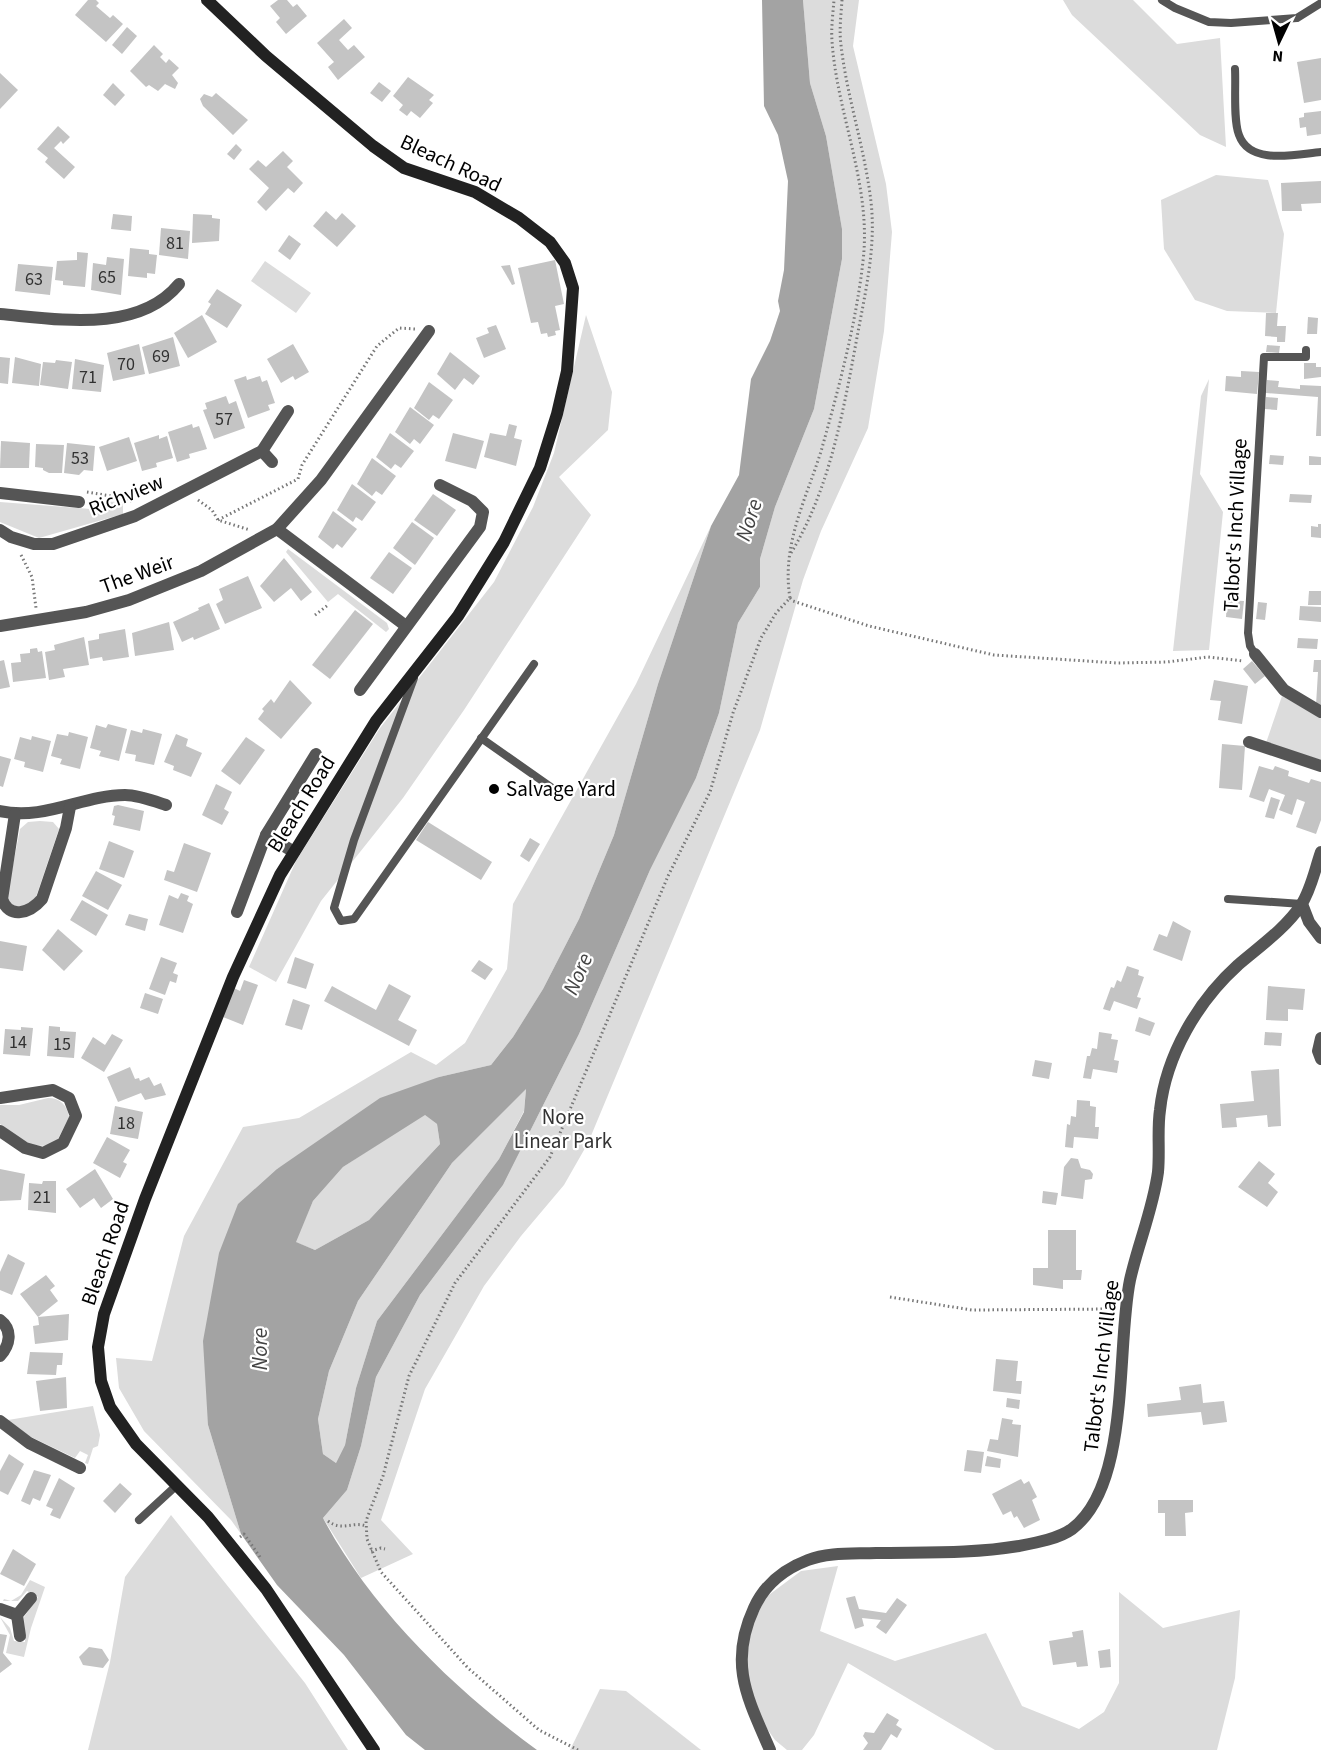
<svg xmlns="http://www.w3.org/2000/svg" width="1321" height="1750" viewBox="0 0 1321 1750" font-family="'Source Sans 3',sans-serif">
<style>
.green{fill:#dcdcdc}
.water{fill:#a3a3a3;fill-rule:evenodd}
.building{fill:#c4c4c4}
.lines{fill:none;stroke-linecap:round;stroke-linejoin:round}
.path{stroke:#777;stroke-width:3;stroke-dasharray:1.5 3;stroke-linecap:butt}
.lane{stroke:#555;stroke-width:8}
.street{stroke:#555;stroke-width:12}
.secondary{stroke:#222;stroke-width:12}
.poi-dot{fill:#000;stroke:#fff;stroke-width:2}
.labels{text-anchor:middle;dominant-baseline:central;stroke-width:4.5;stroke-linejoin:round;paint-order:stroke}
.number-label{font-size:18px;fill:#313131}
.street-label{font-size:21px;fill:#000;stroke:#fff}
.poi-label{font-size:21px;fill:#000;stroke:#fff;text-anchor:start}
.park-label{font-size:21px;fill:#333;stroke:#fff}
.water-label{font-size:22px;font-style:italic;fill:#444;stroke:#fff}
</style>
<rect width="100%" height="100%" fill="#fff"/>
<!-- green -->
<g class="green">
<path d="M803 0H859L853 46 886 184 892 232 884 331 868 428 821 531 803 580 760 730 588 1143 564 1185 521 1236 484 1286 425 1389 381 1520 413 1554 361 1578 323 1518 347 1490 361 1446 376 1377 420 1295 503 1185 579 1034 650 870 696 778 719 713 738 623 760 587V559L775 507 814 409 842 259V229L826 136 810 83Z"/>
<path d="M1063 0H1133L1177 44 1220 38 1226 147 1200 135 1072 15Z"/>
<path d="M1216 175 1268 180 1284 234 1276 313 1227 311 1195 300 1164 249 1161 200Z"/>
<path d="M265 261 311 293 296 313 251 281Z"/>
<path d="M586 315 612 392 608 430 559 477 591 515 464 710 403 798 321 901 276 982 249 967 296 861 380 728 494 582 533 507 554 453Z"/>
<path d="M1209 379 1200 474 1223 512 1209 650 1173 651 1201 396Z"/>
<path d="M92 501 123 502V514L39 538 0 522V502L91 509Z"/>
<path d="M711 526 658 684 614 835 579 919 543 989 513 1037 491 1065 439 1077 277 1169 208 1425 241 1534 231 1520 144 1431 119 1388 116 1358 152 1361 184 1236 243 1127 299 1118 411 1052 436 1065 465 1043 507 969 513 904 636 684Z"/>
<path d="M288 549 387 623 389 629 386 632 338 594 328 602 286 552Z"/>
<path d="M1282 696 1321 718V760L1266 743Z"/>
<path d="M40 821 53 822 59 829 36 897 33 903 18 908 6 901 20 829 28 822Z"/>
<path d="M526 1088 524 1111 499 1159 377 1321 356 1388 345 1445 336 1463 323 1454 318 1419 329 1371 358 1301 452 1163Z"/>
<path d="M48 1098C60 1098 67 1105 69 1117L56 1143C31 1152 20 1138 0 1124V1105H19Z"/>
<path d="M424 1114 437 1124 440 1144 369 1220 315 1250 295 1242 313 1201 343 1167Z"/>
<path d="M93 1406 100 1435 98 1446 93 1448 88 1464 85 1463 88 1455 80 1451 75 1458 29 1436 8 1420Z"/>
<path d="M171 1515 305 1683 348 1750H88L110 1662 125 1577Z"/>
<path d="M838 1566 820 1631 895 1661 986 1633 1022 1706 1079 1729 1104 1712 1119 1683V1592L1163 1628 1240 1610 1235 1678 1217 1750H995L848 1663 814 1735 802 1750H787L775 1740 760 1719 747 1673 748 1634 766 1597 801 1571Z"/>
<path d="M30 1580 45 1587 31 1628 24 1657 6 1653 10 1635 0 1617 10 1628 14 1641 25 1642 24 1617 38 1597 27 1591 18 1601H3L4 1599 11 1601 21 1595Z"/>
<path d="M600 1689 626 1691 701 1750H570Z"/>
</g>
<!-- water -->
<path class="water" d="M762 0H803L810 83 826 136 842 229V259L814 409 775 507 760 559V587L738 623 719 713 696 778 650 870 579 1034 503 1185 420 1295 376 1377 361 1446 347 1490 323 1518C371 1609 455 1690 537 1750H425L406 1735 344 1655 277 1585 241 1534 208 1425 203 1341 219 1253 238 1204 277 1169 380 1098 439 1077 491 1065 513 1037 543 989 579 919 614 835 658 684 711 526 739 475 751 379 770 341 780 311 778 301 784 270 788 181 778 135 764 106ZM526 1089 524 1112 499 1159 377 1321 356 1388 345 1445 336 1463 323 1454 318 1419 329 1371 358 1301 452 1163ZM425 1115 437 1124 440 1144 369 1220 315 1250 296 1242 313 1201 343 1167Z"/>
<!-- building -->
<g class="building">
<path d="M88 0H96L99 3 96 6 110 18 113 15 123 24 106 42 75 15Z"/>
<path d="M278 0H287L293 7 297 4 307 16 286 34 276 22 280 18 270 6Z"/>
<path d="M344 19 352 28 339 40 348 50 354 45 365 57 338 80 328 67 334 62 317 43Z"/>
<path d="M127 27 137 36 122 54 112 45Z"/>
<path d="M154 45 163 54 160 57 166 63 169 59 179 68 172 75 178 83 175 89 165 84 158 91 149 85 146 87 130 71Z"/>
<path d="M1321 58V100L1304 103 1297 62Z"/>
<path d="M0 73 18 90 0 109Z"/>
<path d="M408 77 434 95 429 100 433 103 420 118 411 111 407 116 399 110 403 105 393 96Z"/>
<path d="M379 82 391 91 382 102 370 93Z"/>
<path d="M113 83 125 95 115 106 103 95Z"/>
<path d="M216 93 248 120 233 135 203 106 200 99 204 94 212 97Z"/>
<path d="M1321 111V134L1307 136 1306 127 1300 128 1299 118 1304 117V113Z"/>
<path d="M58 126 70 137 63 144 61 141 54 148 75 167 64 179 45 162 48 158 37 149Z"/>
<path d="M236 144 242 150 234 160 227 154Z"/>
<path d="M283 151 293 161 287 167 303 183 294 193 288 188 266 211 257 202 269 188 249 169 258 160 266 167Z"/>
<path d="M1321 181V203L1301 204 1302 211H1282L1281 183Z"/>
<path d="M326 211 336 220 342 213 356 226 337 247 313 226Z"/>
<path d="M113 214 132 216 131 231 111 229Z"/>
<path d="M193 214 212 215V218L220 219 219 241 192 243Z"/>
<path d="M161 228 190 231 188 259 159 255Z"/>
<path d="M289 235 301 244 290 260 278 251Z"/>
<path d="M130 248 149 250V254L157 255 155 274 147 273V278L128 276Z"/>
<path d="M77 252 88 253 85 287 63 285V281L55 280 57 261 77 260Z"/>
<path d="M107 257 124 259 121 295 91 290 93 263 106 265Z"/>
<path d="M555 260 564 304 555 306 560 330 555 331 556 335 548 337 547 333 541 334 538 322 531 323 518 268Z"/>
<path d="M18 264 53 267 50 295 15 291Z"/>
<path d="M510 265 515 284 512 285 501 266Z"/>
<path d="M217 289 242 305 227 328 205 314 211 304 208 302Z"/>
<path d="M1266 313H1278L1277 326H1286L1285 342H1277V337L1265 336Z"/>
<path d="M202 315 217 342 188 358 174 333Z"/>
<path d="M1308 317 1318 318 1317 334H1307Z"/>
<path d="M496 325 506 349 484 358 476 338 489 333 487 328Z"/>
<path d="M173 337 180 366 149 374 142 347Z"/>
<path d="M139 344 145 374 113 381 107 353Z"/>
<path d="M293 344 309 372 295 380 293 376 281 383 267 359Z"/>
<path d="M1267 345 1280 346 1279 353 1266 352Z"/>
<path d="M450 352 480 376 473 385 464 378 455 390 437 374Z"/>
<path d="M0 357 10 358 8 384 0 383Z"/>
<path d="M15 357 41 364 39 386 12 383Z"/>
<path d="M75 359 104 365 101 392 72 389Z"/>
<path d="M56 360 72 362 68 389 40 385 43 362 55 363Z"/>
<path d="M1304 363H1316V367H1321V377L1304 379Z"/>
<path d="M1241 371 1259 372 1257 394 1225 391 1226 376 1241 377Z"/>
<path d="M246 376 247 380 260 376 262 382 267 380 275 403 268 405 270 410 248 418 234 380Z"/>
<path d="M1267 380 1279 381 1278 387 1300 389V385L1321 386V436H1316L1318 397 1266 393Z"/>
<path d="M429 382 453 400 439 419 433 415 429 420 414 408Z"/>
<path d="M226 396 229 404 236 401 245 428 214 439 203 410 207 409 205 403Z"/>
<path d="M1266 397 1278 398 1277 410 1265 409Z"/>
<path d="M410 407 434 425 420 444 414 439 410 444 395 432Z"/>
<path d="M192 424 193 428 199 426 207 449 189 454 190 458 177 462 168 432Z"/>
<path d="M509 424 517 426 514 438 522 440 516 466 484 457 490 433 506 436Z"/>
<path d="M390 433 414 451 401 468 395 464 391 469 376 457Z"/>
<path d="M453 433 484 441 476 469 445 461Z"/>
<path d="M159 435V439L167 436 173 458 156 463 157 467 142 471 134 443Z"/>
<path d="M129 437 137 461 107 471 99 447Z"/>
<path d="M1 441 30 443 29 468H0Z"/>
<path d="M67 443 95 446 93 471 84 470 79 475 64 473Z"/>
<path d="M36 444 64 445 62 473H49L43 470V468L35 467Z"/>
<path d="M1270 455 1284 456 1283 465 1269 464Z"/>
<path d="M1309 456 1321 457V465H1309Z"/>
<path d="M372 458 396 476 382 495 376 491 372 496 357 484Z"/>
<path d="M352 484 376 502 362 521 356 517 353 522 337 510Z"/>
<path d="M433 494 456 510 437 536 414 520Z"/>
<path d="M1290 494 1312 495 1311 503 1289 502Z"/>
<path d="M333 511 357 529 342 548 337 544 333 549 318 537Z"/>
<path d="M412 522 434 538 415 565 393 548Z"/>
<path d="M1318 524H1321V538L1311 537V526L1318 527Z"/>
<path d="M389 552 412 568 393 594 370 578Z"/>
<path d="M284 558 312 592 301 601 291 588 274 602 260 586Z"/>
<path d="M248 576 262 608 225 624 216 604 223 600 219 589Z"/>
<path d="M1309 591H1321V605H1308Z"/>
<path d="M1227 600 1244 601 1242 619 1226 617Z"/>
<path d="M1258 602 1267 603 1265 620 1256 619Z"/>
<path d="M209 603 220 629 194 640 193 637 182 642 173 622 199 610 198 608Z"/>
<path d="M1300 606 1321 607V622L1299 620Z"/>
<path d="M355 610 373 624 330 679 312 665Z"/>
<path d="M169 622 174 650 135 656 132 633Z"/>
<path d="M125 629 129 657 103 661 102 657 90 659 88 641 99 639V634Z"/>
<path d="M84 637 89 665 63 669 65 677 49 680 45 652 55 650 54 645Z"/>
<path d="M1298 638 1318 639 1317 649 1297 648Z"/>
<path d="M37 648 38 652 42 651 46 678 13 682 11 663 21 662 20 654 30 653V649Z"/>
<path d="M4 660 10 687 0 689V661Z"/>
<path d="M1314 660H1321V705H1316L1318 672H1313Z"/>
<path d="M1252 661 1265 676 1255 684 1243 669Z"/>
<path d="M290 680 312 703 281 739 258 719 264 711 262 709 271 699 274 703Z"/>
<path d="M1214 680 1248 686 1242 724 1218 720 1221 701 1210 700Z"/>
<path d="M108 724 127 729 119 761 99 756 101 751 90 748 96 725 106 728Z"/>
<path d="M143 729 162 734 154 765 135 761 136 755 125 753 131 730 142 733Z"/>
<path d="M69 732 88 737 80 769 60 764 62 759 51 756 57 734 68 736Z"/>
<path d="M176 734 188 739 186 746 202 753 191 777 173 770 174 766 164 762Z"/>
<path d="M32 736 51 741 43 772 24 767 25 762 14 759 20 737 31 740Z"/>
<path d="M246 737 265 750 240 785 221 771Z"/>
<path d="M1222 744 1245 746 1242 790 1219 788Z"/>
<path d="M0 756 11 759 3 787 0 786Z"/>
<path d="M1259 766 1273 770 1275 766 1289 771 1288 776 1309 783 1311 779 1321 782V820L1316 834 1296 827 1305 802 1297 799 1292 815 1279 810 1285 795 1269 789 1264 802 1249 797Z"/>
<path d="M216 784 232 792 224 809 229 812 222 825 202 815Z"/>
<path d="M1271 797 1280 800 1274 819 1265 817Z"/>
<path d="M118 805 144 811 140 831 113 825 115 816 112 815 114 806Z"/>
<path d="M428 822 492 862 481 880 416 840Z"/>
<path d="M530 838 540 844 529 862 520 856Z"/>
<path d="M109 841 134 851 124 878 99 869Z"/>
<path d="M184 843 211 853 197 892 164 880 167 870 174 872Z"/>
<path d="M96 871 122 885 108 910 82 896Z"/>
<path d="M181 893 189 896 187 901 193 904 183 933 159 925 169 895 178 899Z"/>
<path d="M82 900 108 915 96 936 70 920Z"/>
<path d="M129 914 148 919 145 931 125 925Z"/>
<path d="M1173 921 1191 931 1182 961 1153 950 1159 934 1167 937Z"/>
<path d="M58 929 83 951 64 971 42 950Z"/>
<path d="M0 941 27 946 23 971 0 968Z"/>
<path d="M161 957 177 963 173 973 178 975 176 983 170 981 165 995 149 989Z"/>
<path d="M295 957 314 964 306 989 287 983Z"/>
<path d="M479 960 493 969 485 980 471 971Z"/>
<path d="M1127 966 1139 970 1138 975 1144 977 1137 997 1141 998 1137 1009 1114 1001 1110 1011 1103 1009 1111 987 1114 988 1117 980 1121 982Z"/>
<path d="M244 980 258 985 243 1025 223 1017 234 988 240 991Z"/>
<path d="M389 984 411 996 398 1020 417 1030 409 1046 324 1001 332 986 376 1010Z"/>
<path d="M1268 986 1305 989 1303 1010 1288 1009V1021L1266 1020Z"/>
<path d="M145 993 163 999 158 1014 140 1008Z"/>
<path d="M293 999 310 1005 302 1030 285 1025Z"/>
<path d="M1139 1017 1155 1023 1150 1036 1135 1031Z"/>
<path d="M49 1026 60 1027V1031L76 1032 74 1058 47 1056Z"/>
<path d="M21 1027 33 1028 30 1056 3 1054 5 1029 21 1030Z"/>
<path d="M1099 1032 1112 1034 1111 1039 1118 1040 1114 1060 1119 1061 1117 1073 1093 1069 1091 1079 1083 1078 1087 1056H1090L1092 1048 1097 1049Z"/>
<path d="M1265 1032 1282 1033 1281 1046 1264 1045Z"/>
<path d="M112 1034 123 1040 104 1072 81 1058 93 1037 105 1045Z"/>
<path d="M1035 1060 1052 1063 1049 1079 1032 1076Z"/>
<path d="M130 1067 135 1079 139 1078 140 1081 149 1077 154 1086 161 1083 166 1095 145 1100 141 1093 118 1102 107 1077Z"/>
<path d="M1279 1069 1281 1126 1268 1127 1267 1115 1236 1118 1237 1127 1222 1128 1220 1104 1254 1101 1251 1071Z"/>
<path d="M1077 1100 1090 1101V1106L1096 1107 1095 1127H1099L1098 1139 1074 1137 1073 1148 1065 1147 1067 1124 1070 1125 1071 1116 1076 1117Z"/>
<path d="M115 1106 143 1112 138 1139 110 1134Z"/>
<path d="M107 1137 130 1150 123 1162 127 1164 120 1178 93 1163Z"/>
<path d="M1071 1158 1078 1159 1081 1168 1090 1170 1093 1174 1092 1179 1085 1180 1083 1199 1061 1196 1064 1167Z"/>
<path d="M1259 1161 1275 1174 1268 1183 1278 1192 1267 1207 1238 1187Z"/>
<path d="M0 1169 25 1174 21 1200 0 1201Z"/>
<path d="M95 1169 113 1199 101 1208 94 1198 80 1208 66 1189Z"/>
<path d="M43 1181H56V1213L28 1210 29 1183 42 1184Z"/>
<path d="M1043 1191 1058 1193 1056 1205 1042 1203Z"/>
<path d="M1048 1230H1076V1270H1082L1081 1280H1063V1289L1033 1285V1268H1048Z"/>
<path d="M8 1254 25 1263 12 1295 0 1290V1272Z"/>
<path d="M46 1275 55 1286 50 1290 58 1301 38 1317 20 1294Z"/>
<path d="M69 1314 68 1340 35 1344 33 1326 39 1325 38 1317Z"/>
<path d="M30 1352 63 1353 62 1365H57L56 1375 27 1374Z"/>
<path d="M996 1359 1018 1361 1016 1381H1022L1021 1394 993 1391Z"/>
<path d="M66 1377 67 1408 40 1411 36 1381Z"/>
<path d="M1201 1384 1203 1403 1224 1401 1227 1422 1203 1425 1201 1412 1148 1417 1147 1404 1181 1400 1179 1387Z"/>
<path d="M1007 1398 1020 1400 1019 1409 1006 1407Z"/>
<path d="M1002 1418 1013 1420 1012 1424 1021 1425 1018 1457 987 1451 990 1439 998 1440Z"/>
<path d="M967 1450 984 1452 981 1473 964 1471Z"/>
<path d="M9 1454 24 1464 8 1495 0 1491V1471Z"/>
<path d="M987 1456 1001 1459 1000 1468 985 1466Z"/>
<path d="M34 1470 51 1475 40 1501 33 1498 30 1505 21 1501Z"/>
<path d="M59 1478 75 1488 60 1519 50 1515 53 1509 46 1506Z"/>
<path d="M1021 1479 1024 1484 1029 1481 1037 1497 1032 1500 1040 1520 1024 1528 1017 1516 1014 1518 1011 1511 1003 1515 992 1494Z"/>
<path d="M120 1483 132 1494 115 1513 103 1501Z"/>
<path d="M1158 1500H1193V1512L1185 1513 1186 1536H1165V1513H1158Z"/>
<path d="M13 1549 36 1564 24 1586 0 1574Z"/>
<path d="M855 1596 859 1609 886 1613 897 1598 907 1605 886 1634 876 1627 881 1620 862 1618 864 1626 855 1629 846 1598Z"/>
<path d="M1083 1630 1088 1666 1077 1667 1076 1662 1053 1665 1049 1641 1073 1637 1072 1632Z"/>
<path d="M0 1634 7 1635 3 1653 12 1664 0 1673Z"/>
<path d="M89 1647 102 1649 109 1660 103 1668 83 1665 79 1657Z"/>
<path d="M1110 1649 1111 1667 1100 1668 1098 1651Z"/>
<path d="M887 1713 899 1720 896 1725 902 1729 897 1738 891 1734 881 1750H863L868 1743 863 1736 865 1732 874 1733Z"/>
</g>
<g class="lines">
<!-- path -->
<g class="path">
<path d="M87 492 129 499 133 503"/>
<path d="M198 500 212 510 218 520 250 530"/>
<path d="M218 520 298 479 302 465 377 346 399 328 415 329"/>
<path d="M791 553C831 487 844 407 858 332 866 289 876 246 871 202 865 149 847 98 841 45 839 31 841 15 842 0"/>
<path d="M21 555 32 577 36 608"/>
<path d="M790 598 793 601 869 626 994 655 1117 663 1167 662 1208 657 1243 661"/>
<path d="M315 615 328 605"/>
<path d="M890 1297 972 1310 1113 1309"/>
<path d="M328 1521C342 1532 352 1521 366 1526"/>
<path d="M240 1537 244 1534 260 1557"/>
<path d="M371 1551 381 1548 385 1549"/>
<path d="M578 1750 539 1730 468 1668 381 1572 367 1539 366 1521 383 1476 409 1376 455 1283 550 1157 668 876 710 792 733 713 761 638 776 613 790 598C781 544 807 498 822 448 839 387 856 324 863 261 872 186 837 115 832 41 831 28 833 13 834 0"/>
</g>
<!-- lane -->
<g class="lane">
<path d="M1162 0 1175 8 1209 22 1231 23 1297 18 1321 3"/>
<path d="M1235 69C1236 87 1233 120 1239 135 1250 166 1297 154 1321 152"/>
<path d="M1255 654 1250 646 1248 633 1264 357H1306V350"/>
<path d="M414 678 354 840 334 908 341 921 354 919 534 664"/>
<path d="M481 738 558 792"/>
<path d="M1228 899 1302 904"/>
<path d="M139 1520 177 1485"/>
</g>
<!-- street -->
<g class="street">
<path d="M0 314C57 319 138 334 179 284"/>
<path d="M262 451 272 462"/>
<path d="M0 493 79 502"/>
<path d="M277 529 406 626"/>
<path d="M0 530 11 537 34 544H53L135 516 262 451 288 411"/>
<path d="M0 626 86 612 129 600 201 571 277 529 321 480 429 331"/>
<path d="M1255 654 1284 690 1321 712"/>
<path d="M360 690 480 527 483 512 472 501 440 485"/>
<path d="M1249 742 1321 766"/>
<path d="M0 811C44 821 83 795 125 795 138 795 154 801 166 805"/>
<path d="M15 814 2 899C9 920 30 913 42 899L66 828 70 807"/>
<path d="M266 835 294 852"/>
<path d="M1302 904 1309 922 1321 938"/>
<path d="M237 912 266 835 316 754"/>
<path d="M1321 1038 1318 1051 1321 1059"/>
<path d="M0 1098 53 1090 69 1098 76 1116 63 1143 43 1153 25 1148 0 1131"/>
<path d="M0 1320C13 1330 10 1345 0 1356"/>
<path d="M0 1421 29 1443 80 1468"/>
<path d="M0 1609 17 1615"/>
<path d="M20 1636 17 1615 31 1598"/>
<path d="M770 1750C748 1699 728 1664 754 1608 765 1584 784 1569 808 1560 828 1552 854 1554 876 1553 923 1552 972 1554 1019 1546 1035 1543 1058 1539 1072 1529 1131 1485 1116 1347 1130 1280 1138 1244 1153 1209 1158 1172 1160 1151 1157 1130 1160 1110 1166 1055 1198 1001 1238 965 1259 947 1286 928 1301 905 1311 890 1315 869 1321 852"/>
</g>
<!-- secondary -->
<path class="secondary" d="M207 0 266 56 373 146 404 168 475 192 519 218 550 242 565 263 573 288 567 371 557 414 540 468 504 542 458 616 376 721 280 875 233 977 145 1199 104 1314 98 1347 101 1381 110 1407 136 1444 208 1517 266 1589 374 1750"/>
</g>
<!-- markers -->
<circle class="poi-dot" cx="494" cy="789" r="6"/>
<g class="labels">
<!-- number labels -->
<g class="number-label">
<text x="175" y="243">81</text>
<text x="107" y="277">65</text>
<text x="34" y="279">63</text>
<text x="161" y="356">69</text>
<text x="126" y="364">70</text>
<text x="88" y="377">71</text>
<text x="224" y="419">57</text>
<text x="80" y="458">53</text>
<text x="18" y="1042">14</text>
<text x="62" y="1044">15</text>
<text x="126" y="1123">18</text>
<text x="42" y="1197">21</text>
</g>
<!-- street labels -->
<g class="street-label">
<text transform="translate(451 163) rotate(25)">Bleach Road</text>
<text transform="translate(126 495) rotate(-22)">Richview</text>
<text transform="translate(1235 525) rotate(-87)">Talbot's Inch Village</text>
<text transform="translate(137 574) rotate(-20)">The Weir</text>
<text transform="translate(301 804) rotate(-58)">Bleach Road</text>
<text transform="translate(105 1253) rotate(-71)">Bleach Road</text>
<text transform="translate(1101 1366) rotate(-83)">Talbot's Inch Village</text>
</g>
<!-- poi labels -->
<g class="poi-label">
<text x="506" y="789">Salvage Yard</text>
</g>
<!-- park labels -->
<g class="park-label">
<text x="563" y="1117">Nore<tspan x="563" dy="24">Linear Park</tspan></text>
</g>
<!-- water labels -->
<g class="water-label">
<text transform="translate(749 520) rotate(-72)">Nore</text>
<text transform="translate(578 974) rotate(-67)">Nore</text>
<text transform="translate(260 1349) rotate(-90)">Nore</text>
</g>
</g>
<!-- north arrow -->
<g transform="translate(1279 42) rotate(185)" stroke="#ffffff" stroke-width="4.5" paint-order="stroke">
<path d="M0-4.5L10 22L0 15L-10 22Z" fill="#000000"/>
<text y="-9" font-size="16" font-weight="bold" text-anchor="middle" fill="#000000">N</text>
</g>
</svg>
